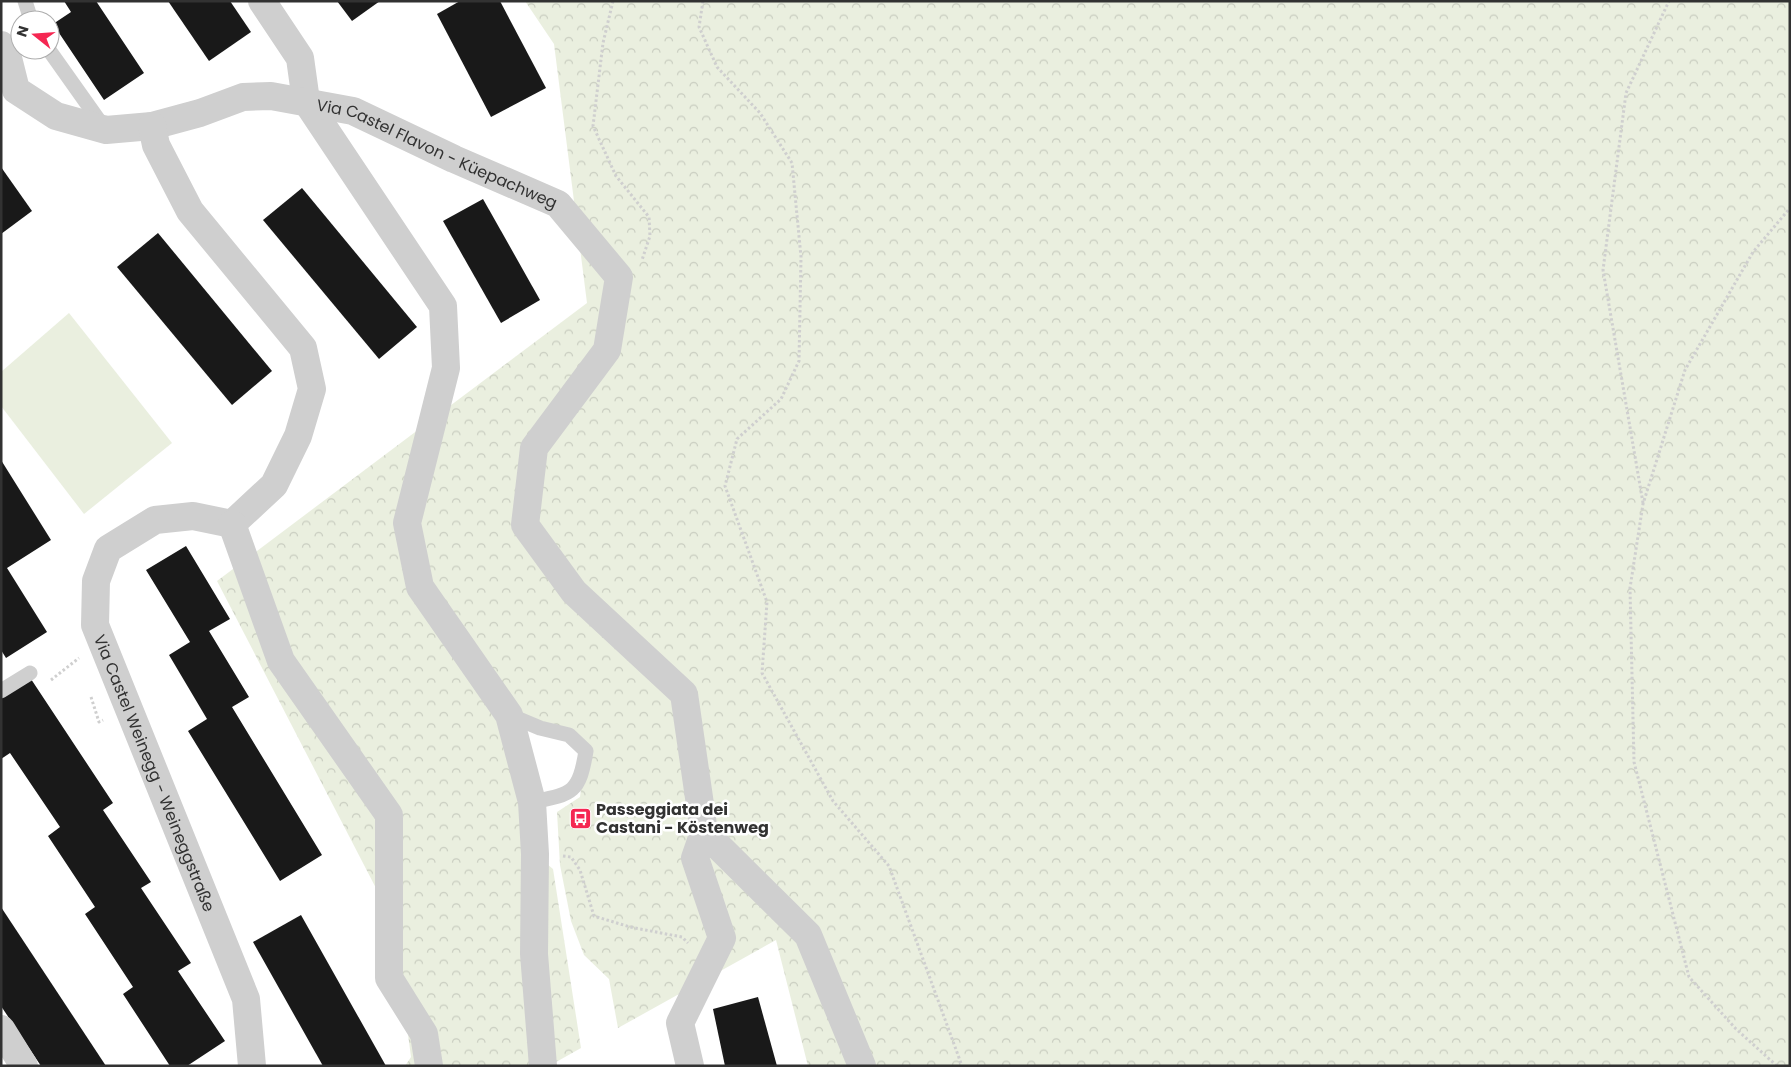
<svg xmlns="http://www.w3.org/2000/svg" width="1791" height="1067" viewBox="0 0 1791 1067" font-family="Poppins,sans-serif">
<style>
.forest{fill:url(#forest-crowns)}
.garden{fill:#eaefdf}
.building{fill:#191919}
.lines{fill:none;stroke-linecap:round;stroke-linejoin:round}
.path{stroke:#cfcfcf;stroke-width:3;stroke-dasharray:2.5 2.5;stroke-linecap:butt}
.service{stroke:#cfcfcf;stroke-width:15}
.minor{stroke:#cfcfcf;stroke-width:28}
.labels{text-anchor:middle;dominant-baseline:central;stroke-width:5;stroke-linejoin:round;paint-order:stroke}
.street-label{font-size:16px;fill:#323232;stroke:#fff}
.poi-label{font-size:16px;font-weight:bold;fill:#323232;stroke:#fff;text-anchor:start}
</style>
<defs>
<pattern id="forest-crowns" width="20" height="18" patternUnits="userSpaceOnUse" patternTransform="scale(1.25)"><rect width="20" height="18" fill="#eaefdf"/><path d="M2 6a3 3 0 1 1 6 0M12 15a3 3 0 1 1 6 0" fill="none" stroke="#c9cdc0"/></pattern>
</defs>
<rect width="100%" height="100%" fill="#fff"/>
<!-- forest -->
<path class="forest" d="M525 1H1790V1066H808L776 940 618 1028 609 979 584 955 571 921 560 865 557 812 580 797 586 751 510 715 535 854 553 869 581 1048 549 1066H405L411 1057 393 921 217 581 587 303 554 44Z"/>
<!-- garden -->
<path class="garden" d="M69 313 172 443 84 514 1 406V372Z"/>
<!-- building -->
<g class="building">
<path d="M64 1H96L144 73 104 100 53 24 71 12Z"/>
<path d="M168 1H230L251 32 209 61Z"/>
<path d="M337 1H380L352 21Z"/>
<path d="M460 1H500L546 88 491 117 437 14Z"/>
<path d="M1 167 32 211 1 234Z"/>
<path d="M302 188 417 327 379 359 263 220Z"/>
<path d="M483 199 540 300 501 323 443 221Z"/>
<path d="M158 233 272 371 232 405 117 267Z"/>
<path d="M1 460 51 540 7 568 47 632 6 658 1 650Z"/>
<path d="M186 546 230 619 209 631 249 697 232 707 322 855 280 881 188 731 207 719 169 655 190 642 146 570Z"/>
<path d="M29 676 113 803 103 810 151 882 141 888 191 963 178 971 225 1041 187 1066H170L123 994 133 987 85 914 95 907 48 836 60 827 10 753 1 759V695Z"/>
<path d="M1 907 106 1066H41L1 1006Z"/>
<path d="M301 915 386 1066H323L253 942Z"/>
<path d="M758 997 777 1066H725L713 1009Z"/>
</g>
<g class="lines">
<!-- path -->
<g class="path">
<path d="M613 1 603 43 593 126 616 176 649 217 650 236 642 260"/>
<path d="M703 1 699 27 717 67 760 113 792 163 801 257 799 361 781 399 737 439 725 486 767 602 762 673 833 801 889 866 962 1066"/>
<path d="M1643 503 1603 270 1626 93 1669 1"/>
<path d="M51 680 79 658"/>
<path d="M91 697 99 722 103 720"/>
<path d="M563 856 571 857 580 870 594 916 630 927 682 937 688 943"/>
<path d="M1777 1066 1736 1029 1689 977 1634 762 1630 588 1643 504 1685 370 1753 252 1790 208"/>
</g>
<!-- service -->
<g class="service">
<path d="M25 1 31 20"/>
<path d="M49 50 105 129"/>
<path d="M1 691 30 673"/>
<path d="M509 715 540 728 569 735 586 751C579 794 572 794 532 802"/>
</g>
<!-- minor -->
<g class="minor">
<path d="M262 1 300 58 306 101 443 306 446 368 407 523 420 587 509 715 532 802 535 854 534 954 543 1066"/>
<path id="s1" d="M1 45 8 58 16 90 56 116 106 130 152 126 200 113 243 97 271 96 353 111 454 159 558 204 619 277 607 350 534 448 525 525 574 592 684 694 704 832 808 935 862 1066"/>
<path d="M152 126 156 145 190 211 303 348 312 389 298 436 274 485 232 524"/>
<path id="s2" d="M232 524 193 516 155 520 108 549 96 581 95 625 246 999 252 1066"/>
<path d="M232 524 281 661 389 815V978L424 1034 429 1066"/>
<path d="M1 1029 24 1066"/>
<path d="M690 1066 680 1023 722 938 695 858 704 832"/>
</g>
</g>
<!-- icons -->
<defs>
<symbol id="bus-square" viewBox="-11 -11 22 22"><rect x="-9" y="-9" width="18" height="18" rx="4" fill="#f52752" stroke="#fff"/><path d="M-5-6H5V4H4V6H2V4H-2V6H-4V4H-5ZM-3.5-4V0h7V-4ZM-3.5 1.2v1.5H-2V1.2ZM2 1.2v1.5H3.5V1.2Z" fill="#fff"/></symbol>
</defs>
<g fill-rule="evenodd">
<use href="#bus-square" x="568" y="806" width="25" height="25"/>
</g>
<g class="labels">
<!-- street labels -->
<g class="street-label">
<text stroke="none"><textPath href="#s1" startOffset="494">Via Castel Flavon - Küepachweg</textPath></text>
<text stroke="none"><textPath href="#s2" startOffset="371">Via Castel Weinegg - Weineggstraße</textPath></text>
</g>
<!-- poi labels -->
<g class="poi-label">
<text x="596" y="809">Passeggiata dei<tspan x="596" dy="18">Castani - Köstenweg</tspan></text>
</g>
</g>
<!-- border -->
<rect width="1791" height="1067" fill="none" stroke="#323232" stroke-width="5"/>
<!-- north arrow -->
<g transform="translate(35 35) rotate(287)"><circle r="24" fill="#ffffff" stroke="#adadad"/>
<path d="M0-4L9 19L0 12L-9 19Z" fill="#f52752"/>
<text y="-8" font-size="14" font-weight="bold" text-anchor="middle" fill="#323232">N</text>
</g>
</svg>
